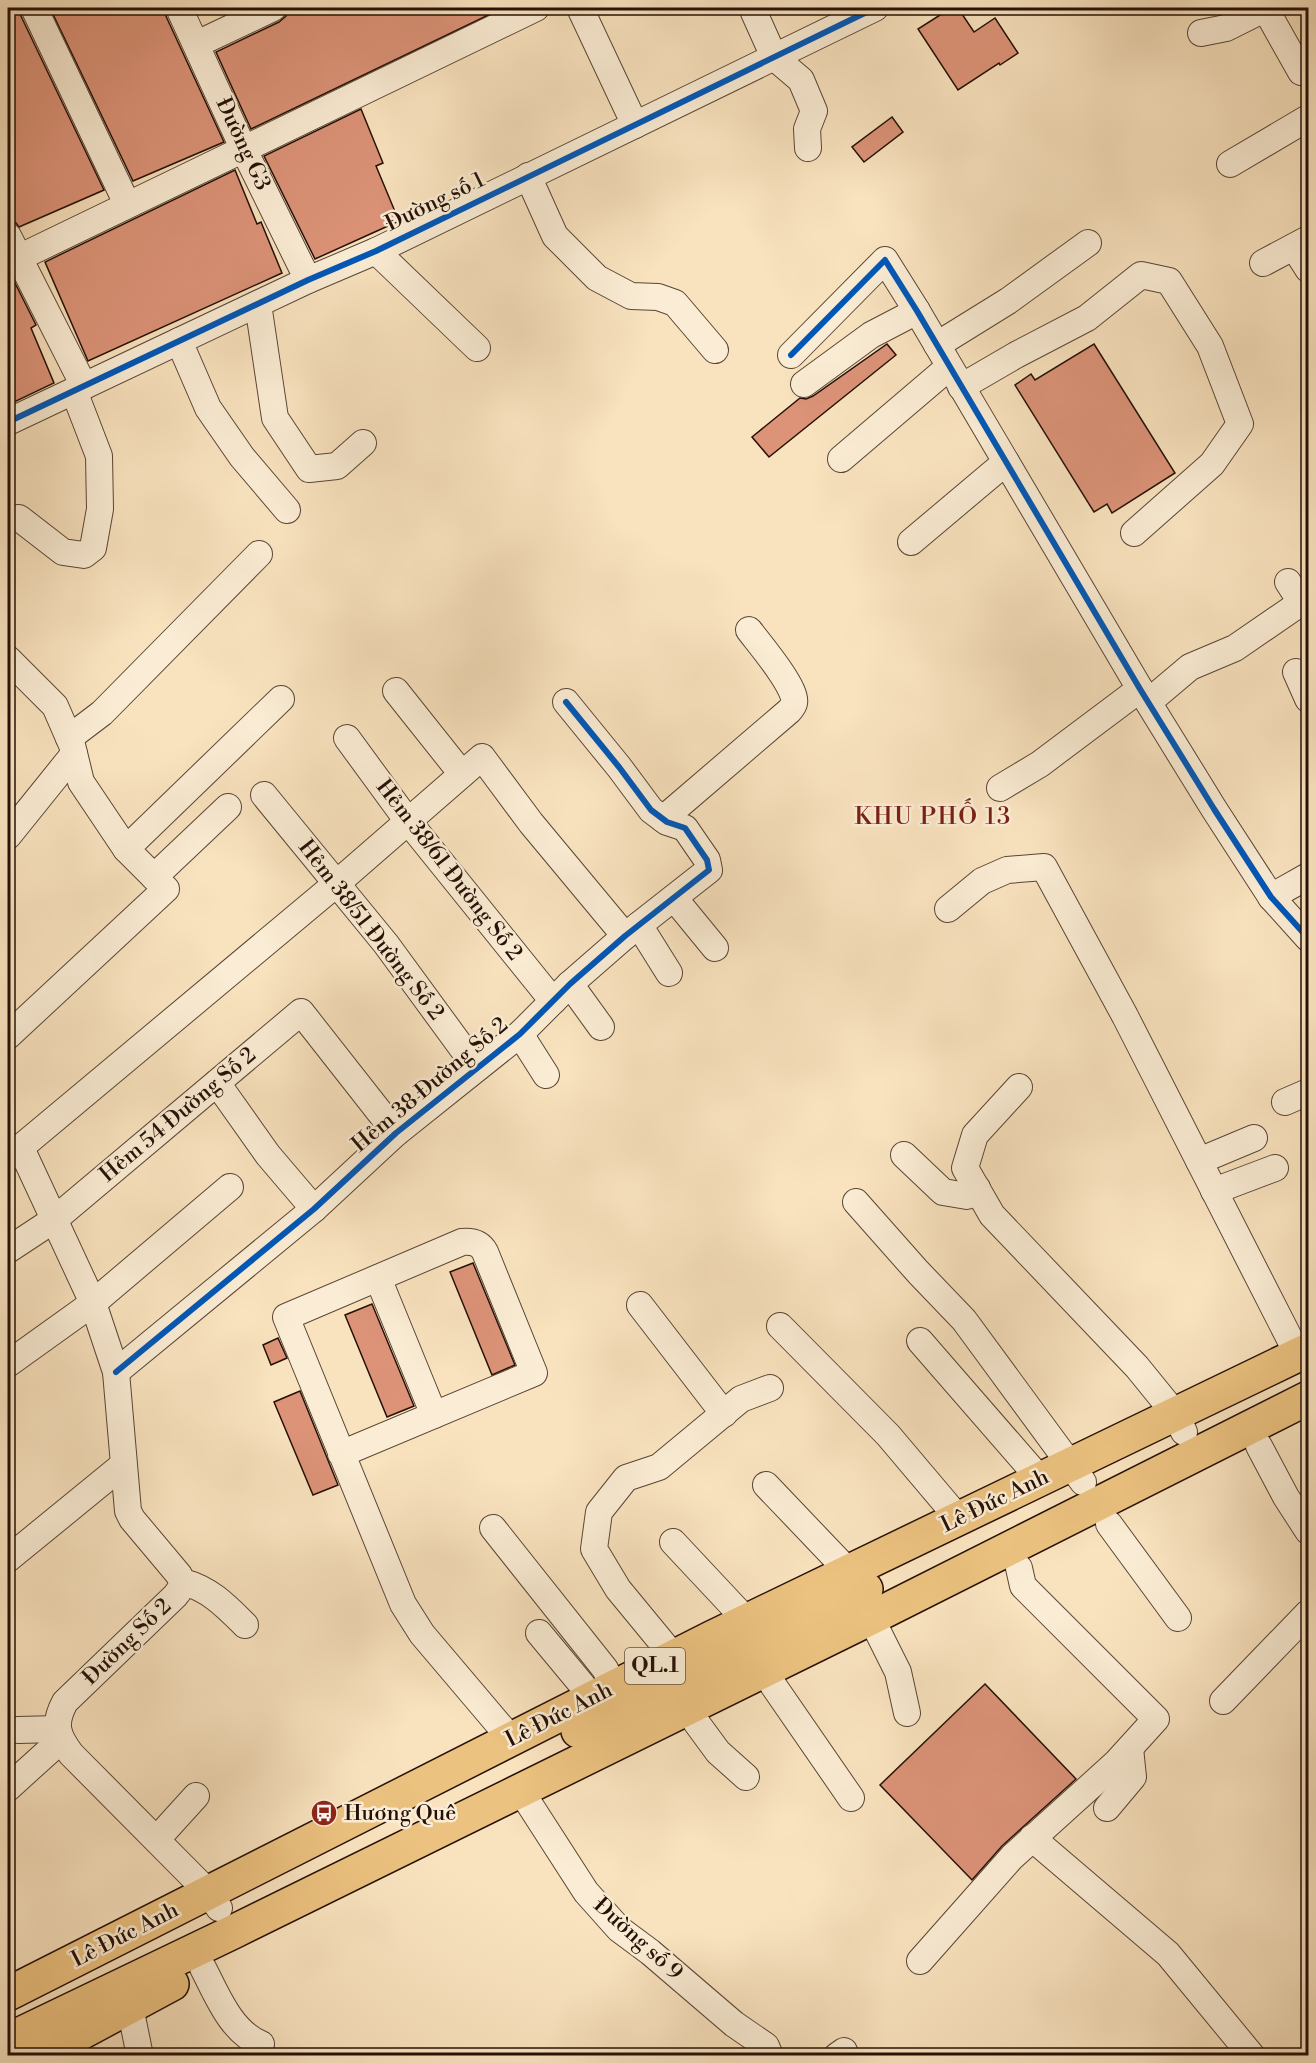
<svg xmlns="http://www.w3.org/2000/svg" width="1316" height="2063" viewBox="0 0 1316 2063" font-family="'Libre Bodoni',serif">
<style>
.building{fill:#dc9378;stroke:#241007;stroke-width:1.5}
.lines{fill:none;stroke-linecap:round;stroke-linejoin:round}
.minor-casing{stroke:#594535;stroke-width:28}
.highway-casing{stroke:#241007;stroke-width:36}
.minor{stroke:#fbedd5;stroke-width:26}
.highway{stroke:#ecc280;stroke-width:33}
.cycleway-casing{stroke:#fbedd5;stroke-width:10}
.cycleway{stroke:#0057b8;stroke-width:6}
.labels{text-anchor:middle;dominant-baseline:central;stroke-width:5;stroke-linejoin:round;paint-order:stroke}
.shield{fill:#fbedd5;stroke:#645245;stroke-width:1.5}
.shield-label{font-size:21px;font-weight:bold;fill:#241007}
.street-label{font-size:22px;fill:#241007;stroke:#fbedd5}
.poi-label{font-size:22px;fill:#241007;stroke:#fbedd5;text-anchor:start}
.neighbourhood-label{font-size:24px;letter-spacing:1.5px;fill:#7a1f14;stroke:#fbedd5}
</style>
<rect width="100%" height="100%" fill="#f9e3bf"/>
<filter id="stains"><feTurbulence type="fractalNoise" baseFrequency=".00333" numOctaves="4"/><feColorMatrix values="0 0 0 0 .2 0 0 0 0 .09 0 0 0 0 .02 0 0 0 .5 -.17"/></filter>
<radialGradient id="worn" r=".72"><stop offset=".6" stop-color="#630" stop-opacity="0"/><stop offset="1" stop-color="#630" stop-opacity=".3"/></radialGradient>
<!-- building -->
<g class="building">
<path d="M8 8H19L20 14 104 190 19 227 16 223 8 221Z"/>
<path d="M50 8H164L165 14 224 142 133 181Z"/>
<path d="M288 8H503L251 129 216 52 279 22 286 16Z"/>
<path d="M951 8H958L974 32 995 18 1018 53 1000 65 999 63 958 90 918 29Z"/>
<path d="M361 109 383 163 376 166 399 221 315 259 264 156Z"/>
<path d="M892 117 903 132 864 162 852 147Z"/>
<path d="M235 170 257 224 261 222 282 273 88 361 45 262Z"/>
<path d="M12 277 36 325 31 328 54 383 12 403 8 392V278Z"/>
<path d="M887 344 896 355 769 457 752 437 800 398 806 399 813 396Z"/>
<path d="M1094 344 1175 473 1112 513 1107 504 1094 512 1015 385 1031 374 1035 380Z"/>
<path d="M473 1263 515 1365 492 1375 450 1272Z"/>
<path d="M372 1304 414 1406 387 1417 345 1315Z"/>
<path d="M278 1338 287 1358 271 1365 263 1345Z"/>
<path d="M300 1391 338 1485 313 1495 274 1402Z"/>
<path d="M985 1684 1076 1779 1002 1846 972 1880 880 1785Z"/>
</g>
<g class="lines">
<defs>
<g id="minor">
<path d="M34 8 127 204"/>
<path d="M179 8 244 150 308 280"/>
<path d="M580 8 635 125"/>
<path d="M752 8 774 57 801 80 814 111 807 129 808 148"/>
<path d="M1265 8 1301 72"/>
<path d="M1201 33 1226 28 1266 8"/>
<path d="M197 44 273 8"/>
<path d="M1230 164 1308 118"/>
<path d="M528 176 555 236 597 278 631 296 658 297 675 303 715 350"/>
<path d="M8 236 84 386"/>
<path d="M1294 247 1308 269"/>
<path d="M376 251 477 348"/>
<path d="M8 263 536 8"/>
<path d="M1263 263 1308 239"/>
<path d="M258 304 275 418 309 469 337 466 363 443"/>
<path d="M179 341 208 408 242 457 287 510"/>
<path d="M937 345 1008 301 1088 243"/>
<path d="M791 355 885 260 917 311 1140 689 1214 809 1271 897 1308 938"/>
<path d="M804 384 871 335 917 311"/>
<path d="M961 387 1016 355 1087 318 1141 275 1169 281 1210 346 1240 424 1212 464 1134 533"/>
<path d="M8 422 308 280 376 251 875 8"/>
<path d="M841 459 949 367"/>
<path d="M19 518 63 552 84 555 93 548 100 509 99 456 74 391"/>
<path d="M911 542 1006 462"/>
<path d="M8 659 55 706 72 745 81 782 126 849 166 889 8 1036"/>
<path d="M1296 672 1308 699"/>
<path d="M396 691 462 774"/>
<path d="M1148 699 1158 694 1190 667 1235 648 1299 604 1297 596 1288 582"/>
<path d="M69 738 102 713 259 554"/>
<path d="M347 738 407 820 553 1001"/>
<path d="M1000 788 1040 764 1140 689"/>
<path d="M264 795 386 944 476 1067"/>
<path d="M663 819 789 711C790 710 794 705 794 703 798 689 758 642 749 630"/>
<path d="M8 836 74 754"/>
<path d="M126 849 281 699"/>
<path d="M154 877 228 807"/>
<path d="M1271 897 1308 876"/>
<path d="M674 898 715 948"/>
<path d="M948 909 982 881 1007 870 1044 867 1125 1016 1298 1355"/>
<path d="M639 925 669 973"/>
<path d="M570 984 601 1027"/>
<path d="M520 1034 546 1075"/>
<path d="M217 1083 268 1155 314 1209"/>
<path d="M1019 1087 975 1135 965 1168 992 1215 1137 1367 1176 1415 1184 1432"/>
<path d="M1285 1102 1308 1092"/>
<path d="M21 1148 93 1303 116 1372 128 1511 132 1519 179 1575C183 1584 182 1588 175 1596L65 1702C53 1724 57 1735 71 1754L209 1893 219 1908"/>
<path d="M904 1155 943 1192 967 1196 977 1188"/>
<path d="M8 1158 336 884 482 757 531 823 625 936"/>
<path d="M1199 1161 1254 1138"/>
<path d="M1214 1191 1275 1168"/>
<path d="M856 1202 918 1272 964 1320 1083 1482"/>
<path d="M8 1250 55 1219 301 1012 396 1133"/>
<path d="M378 1278 434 1415"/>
<path d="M640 1305 724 1414"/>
<path d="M780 1326 888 1435 959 1519"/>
<path d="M920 1341 1040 1479"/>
<path d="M8 1364 93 1303 230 1187"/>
<path d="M116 1372 314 1209 396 1133 520 1034 570 984 625 936 709 870 707 860 685 828 667 822 651 810 619 767 566 702"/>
<path d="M1259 1446 1286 1497 1308 1531"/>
<path d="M341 1454 534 1373 485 1252C480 1243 473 1241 462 1242L286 1317 403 1604 422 1634 511 1739"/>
<path d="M766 1485 849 1572"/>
<path d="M1109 1524 1178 1618"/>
<path d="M493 1528 605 1669 614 1688"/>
<path d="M673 1542 747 1621"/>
<path d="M8 1559 123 1465"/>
<path d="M183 1582C210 1589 226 1606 245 1625"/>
<path d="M871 1618 898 1672 907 1713"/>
<path d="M539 1633 593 1698"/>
<path d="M674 1657 618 1589 594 1549 599 1512 626 1478 659 1467 741 1399 770 1388"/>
<path d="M773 1685 851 1798"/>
<path d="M1223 1701 1308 1613"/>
<path d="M696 1722 718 1752 746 1777"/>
<path d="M18 1730 58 1729"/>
<path d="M8 1788 61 1740"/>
<path d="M528 1802 586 1892 619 1929 650 1952 734 2024 766 2046 770 2056"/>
<path d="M1107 1808 1133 1777 1130 1748"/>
<path d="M1032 1838 1168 1954 1252 2056"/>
<path d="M157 1839 196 1796"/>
<path d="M920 1961 1012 1857 1116 1763 1156 1719 1023 1586 1019 1568"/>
<path d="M203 1968C217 1995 231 2032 261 2044"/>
<path d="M130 2007 140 2056"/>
<path d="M837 2056 844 2051"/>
</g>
<g id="highway">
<path d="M578 1731 866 1589"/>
<path d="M8 1994 711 1638 1308 1350"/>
<path d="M8 2040 233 1932 871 1618 1308 1398"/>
<path d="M38 2056 172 1984"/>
</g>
</defs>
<!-- minor casing -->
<use href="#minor" class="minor-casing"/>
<!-- highway casing -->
<use href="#highway" class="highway-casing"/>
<!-- minor -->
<use href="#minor" class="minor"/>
<!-- highway -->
<use href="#highway" class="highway"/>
<defs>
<g id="cycleway">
<path d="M791 355 885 260 917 311 1140 689 1214 809 1271 897 1308 938"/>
<path d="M8 422 308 280 376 251 875 8"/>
<path d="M116 1372 314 1209 396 1133 520 1034 570 984 625 936 709 870 707 860 685 828 667 822 651 810 619 767 566 702"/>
</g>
</defs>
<!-- cycleway casing -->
<use href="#cycleway" class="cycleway-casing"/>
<!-- cycleway -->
<use href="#cycleway" class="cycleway"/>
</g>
<!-- icons -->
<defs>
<symbol id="bus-disc" viewBox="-11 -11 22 22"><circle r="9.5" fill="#8f2418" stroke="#fbedd5"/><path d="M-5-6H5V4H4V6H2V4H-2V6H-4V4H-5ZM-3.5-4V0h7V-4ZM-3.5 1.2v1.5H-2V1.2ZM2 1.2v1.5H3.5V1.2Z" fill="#fff"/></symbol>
</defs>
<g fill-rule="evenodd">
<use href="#bus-disc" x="309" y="1798" width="30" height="30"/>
</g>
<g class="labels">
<!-- shield labels -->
<rect class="shield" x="625" y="1648" width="60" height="36" rx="4.5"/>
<g class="shield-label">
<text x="655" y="1666">QL.1</text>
</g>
<!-- street labels -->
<g class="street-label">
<text transform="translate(243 144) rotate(65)">Đường G3</text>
<text transform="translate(435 202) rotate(-26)">Đường số 1</text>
<text transform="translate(449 870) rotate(52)">Hẻm 38/61 Đường Số 2</text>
<text transform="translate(371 930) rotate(52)">Hẻm 38/51 Đường Số 2</text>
<text transform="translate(430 1085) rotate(-40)">Hẻm 38 Đường Số 2</text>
<text transform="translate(178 1115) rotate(-40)">Hẻm 54 Đường Số 2</text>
<text transform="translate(995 1501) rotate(-26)">Lê Đức Anh</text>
<text transform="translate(127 1642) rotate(-44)">Đường Số 2</text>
<text transform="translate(559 1715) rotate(-27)">Lê Đức Anh</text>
<text transform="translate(125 1935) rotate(-27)">Lê Đức Anh</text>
<text transform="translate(638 1939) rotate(42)">Đường số 9</text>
</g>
<!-- poi labels -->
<g class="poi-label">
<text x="344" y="1813">Hương Quê</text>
</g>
<!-- neighbourhood labels -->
<g class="neighbourhood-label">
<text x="933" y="817">KHU PHỐ 13</text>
</g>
</g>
<!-- margin -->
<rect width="1316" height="2063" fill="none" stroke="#f9e3bf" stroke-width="30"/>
<rect x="9" y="9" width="1298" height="2045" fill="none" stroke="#241007" stroke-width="3"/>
<rect x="15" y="15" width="1286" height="2033" fill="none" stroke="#241007" stroke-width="1.5"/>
<rect width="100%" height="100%" filter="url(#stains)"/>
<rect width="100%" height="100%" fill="url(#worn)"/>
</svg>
